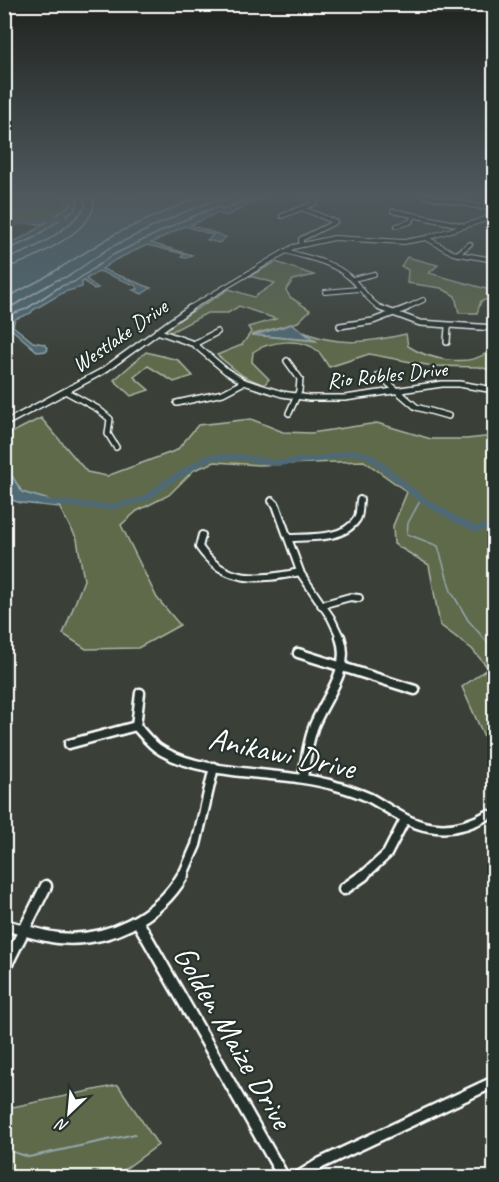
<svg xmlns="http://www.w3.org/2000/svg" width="499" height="1182" viewBox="0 0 499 1182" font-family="Caveat,sans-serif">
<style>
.green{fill:#5e6b4c;stroke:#aeb5a6;stroke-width:1.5}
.water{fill:#4f6a74;stroke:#95a6ac;stroke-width:1.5}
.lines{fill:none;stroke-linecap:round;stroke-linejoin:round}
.shore{stroke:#b9c3c7;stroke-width:1.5}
.stream-far1{stroke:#95a6ac;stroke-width:1.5}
.stream{stroke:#95a6ac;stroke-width:2}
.river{fill:#4f6a74;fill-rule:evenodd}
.minor-far4-casing{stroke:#fff;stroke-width:6}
.minor-far3-casing{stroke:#fff;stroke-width:8}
.minor-far2-casing{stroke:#fff;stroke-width:10}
.minor-far1-casing{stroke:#fff;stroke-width:13}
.minor-casing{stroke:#fff;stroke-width:15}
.minor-far4{stroke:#26332d;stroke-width:4}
.minor-far3{stroke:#26332d;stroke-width:5}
.minor-far2{stroke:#26332d;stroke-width:6}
.minor-far1{stroke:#26332d;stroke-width:8}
.minor{stroke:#26332d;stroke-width:10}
.labels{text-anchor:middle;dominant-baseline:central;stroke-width:4.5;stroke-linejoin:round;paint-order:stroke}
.far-street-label{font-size:22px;fill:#fff;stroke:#26332d}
.near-street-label{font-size:32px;fill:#fff;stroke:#26332d}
</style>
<rect width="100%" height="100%" fill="#3a4038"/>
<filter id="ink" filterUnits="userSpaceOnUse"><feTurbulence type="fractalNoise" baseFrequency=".0167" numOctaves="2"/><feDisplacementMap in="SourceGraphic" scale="12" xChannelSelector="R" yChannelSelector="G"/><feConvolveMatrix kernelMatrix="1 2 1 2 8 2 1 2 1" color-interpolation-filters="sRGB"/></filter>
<g filter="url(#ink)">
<!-- green -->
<g class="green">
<path d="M4 196H68L64 198 73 203 43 224 5 223Z"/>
<path d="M407 257 438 265 429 273 494 291V298L481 301 477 313H459L455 296 441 288 407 283 408 270 401 266Z"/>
<path d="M276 262 314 275 293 280 286 290 290 297 310 310 298 322 251 335 316 341 304 332C338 347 371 342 406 334L408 346C428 359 467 368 488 352L494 359V371L479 367 432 366 369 354 329 367C326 363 322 355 318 351 302 337 269 341 253 352L252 362 269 379 264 385 243 376 217 355 242 345 251 332 248 327 276 319 239 306 228 313H207L169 333 162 330 229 289 254 297 275 283 250 276Z"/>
<path d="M146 352 178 360 193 376 174 382 148 366 134 377 149 390 131 396 114 380Z"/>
<path d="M41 418 87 472 107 476 177 450 198 425 251 419 283 432 311 433 377 423 431 439H466L494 436V552L488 577 494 616V772L490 750 462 687 488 668 472 649 440 625 429 565 394 544 393 526 407 492 364 461 259 465 215 462 194 470 169 495 137 511 121 525 157 598 180 625 138 648 86 649 63 634 84 580 77 539 59 507 49 500 22 493 5 465V436Z"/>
<path d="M118 1085 158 1145 114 1177H5V1106L8 1108Z"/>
</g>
<!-- water -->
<g class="water">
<path d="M68 196H265L227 216 217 213 191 225 226 237 219 243 207 240 213 235 185 226 151 243 192 255 186 258 181 257 184 254 147 245 115 260 102 269 151 288 142 294 133 290 138 289 135 285 99 271 86 279 98 288 93 289 84 281 82 282V287L64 292 33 310 31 313 15 319 13 326 33 342 44 344 48 348 47 351 38 352 9 327 5 328V246L29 234 72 204 63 198Z"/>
<path d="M293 324 313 340 255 335Z"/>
<path d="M5 465 22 492 49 500 59 507 21 503 5 498Z"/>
</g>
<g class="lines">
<!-- shore -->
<g class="shore">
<path d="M4 251 32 239 75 209 78 202 73 196"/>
<path d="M4 259C32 252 68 231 85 207L83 196"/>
<path d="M4 268C27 263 80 236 91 214 95 208 94 202 93 196"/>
<path d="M4 299 42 279 115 234 200 196"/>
<path d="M4 311 57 280 69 276 109 248 180 214 212 201H226L235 196"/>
<path d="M4 322 12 314 26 309 61 286 74 282 113 255 182 221 216 207 227 209 251 196"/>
</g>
<!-- stream-far1 -->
<g class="stream-far1">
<path d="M421 499 408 523 407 534 438 546 451 591 468 620 494 650"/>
<path d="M494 677 488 686 494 704"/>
</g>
<!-- stream -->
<path class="stream" d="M4 1149 29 1157 135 1134"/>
<!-- river -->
<g class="river">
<path d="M57 215 69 218 4 228V224Z"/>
<path d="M354 449 373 454 424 497 462 519 477 526 494 522V528L476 532 456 523 418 501 367 458 354 455 318 462 276 466 240 460H210L172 483 148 501 110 510 43 505 38 502 43 499 110 504 142 497 166 479 208 454H240L276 460 318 456Z"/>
</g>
<defs>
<g id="minor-far4">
<path d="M426 196 492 209"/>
<path d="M393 211 465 226"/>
<path d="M282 216 315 203 309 196"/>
<path d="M397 226 410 222 414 216"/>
<path d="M426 238 453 253 494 260"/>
<path d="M301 244V239L335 222 304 209"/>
<path d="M286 251C307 258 331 261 348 276 361 286 367 301 382 309"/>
<path d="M457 254 470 244"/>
<path d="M353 279 374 274"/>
<path d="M325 292 359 289"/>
<path d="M188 309 293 247 334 238 404 242 426 238 486 219 494 204"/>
<path d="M404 309 423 300"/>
</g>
<g id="minor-far3">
<path d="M380 308 420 323 494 328"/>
<path d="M340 326 373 321 407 308"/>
<path d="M157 331 194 344 226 371 244 382 282 394 309 398H345L442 384H459L494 390"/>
<path d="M447 342 448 327"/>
<path d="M194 344 217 332"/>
<path d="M287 361 300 379 299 391 289 413"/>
<path d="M379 375 416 407 448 416"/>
<path d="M67 392 98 409 110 419 108 434 116 447"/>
<path d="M177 403 223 393 244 382"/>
<path d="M4 424 103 371 190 308"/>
</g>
<g id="minor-far2">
<path d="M272 501 276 505 301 574 331 618 341 639"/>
<path d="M202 535 199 547C225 585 260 580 300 572"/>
<path d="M289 538C310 537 344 540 357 519 360 514 359 506 360 500"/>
<path d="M321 605 350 597 359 598"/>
</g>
<g id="minor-far1">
<path d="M298 653 415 690"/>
<path d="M140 693 136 726C144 735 151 745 162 751 209 778 283 770 336 786 347 789 359 793 370 798 392 810 410 826 436 828 454 830 472 824 488 815"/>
<path d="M69 744 136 726"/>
<path d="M303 778C305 761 308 744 313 728 324 699 352 670 340 637"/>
<path d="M182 877 196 845 214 767"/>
<path d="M362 877 387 854 404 821"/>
</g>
<g id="minor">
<path d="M344 889 364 875"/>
<path d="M138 922 284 1178"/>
<path d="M4 925C22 929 40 936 58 938 107 943 158 918 183 875"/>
<path d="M4 970 46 886"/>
<path d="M297 1178 321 1163 494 1082"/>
</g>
</defs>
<!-- minor-far4 casing -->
<use href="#minor-far4" class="minor-far4-casing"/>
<!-- minor-far3 casing -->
<use href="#minor-far3" class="minor-far3-casing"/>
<!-- minor-far2 casing -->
<use href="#minor-far2" class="minor-far2-casing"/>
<!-- minor-far1 casing -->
<use href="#minor-far1" class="minor-far1-casing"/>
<!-- minor casing -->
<use href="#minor" class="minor-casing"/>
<!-- minor-far4 -->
<use href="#minor-far4" class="minor-far4"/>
<!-- minor-far3 -->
<use href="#minor-far3" class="minor-far3"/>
<!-- minor-far2 -->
<use href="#minor-far2" class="minor-far2"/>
<!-- minor-far1 -->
<use href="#minor-far1" class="minor-far1"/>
<!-- minor -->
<use href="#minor" class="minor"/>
</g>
</g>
<!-- sky -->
<linearGradient id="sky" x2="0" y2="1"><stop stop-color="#20231f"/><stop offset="0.54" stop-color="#4f595e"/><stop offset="1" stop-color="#4f595e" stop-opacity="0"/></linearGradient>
<rect width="499" height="362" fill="url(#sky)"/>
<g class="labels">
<!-- far-street labels -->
<g class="far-street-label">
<text transform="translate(120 336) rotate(-35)">Westlake Drive</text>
<text transform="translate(387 375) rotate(-6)">Rio Robles Drive</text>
</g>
<!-- near-street labels -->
<g class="near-street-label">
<text transform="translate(282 753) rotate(12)">Anikawi Drive</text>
<text transform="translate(233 1037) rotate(60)">Golden Maize Drive</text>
</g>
</g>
<!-- margin -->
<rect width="499" height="1182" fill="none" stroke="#26332d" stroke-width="24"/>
<rect x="12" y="12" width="475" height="1158" fill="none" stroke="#fff" stroke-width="2" filter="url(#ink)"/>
<!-- north arrow -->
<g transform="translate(69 1113) rotate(206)" stroke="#26332d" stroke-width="4.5" paint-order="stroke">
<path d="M0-4.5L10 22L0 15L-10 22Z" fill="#ffffff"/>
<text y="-9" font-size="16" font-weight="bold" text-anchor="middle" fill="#ffffff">N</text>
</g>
</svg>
